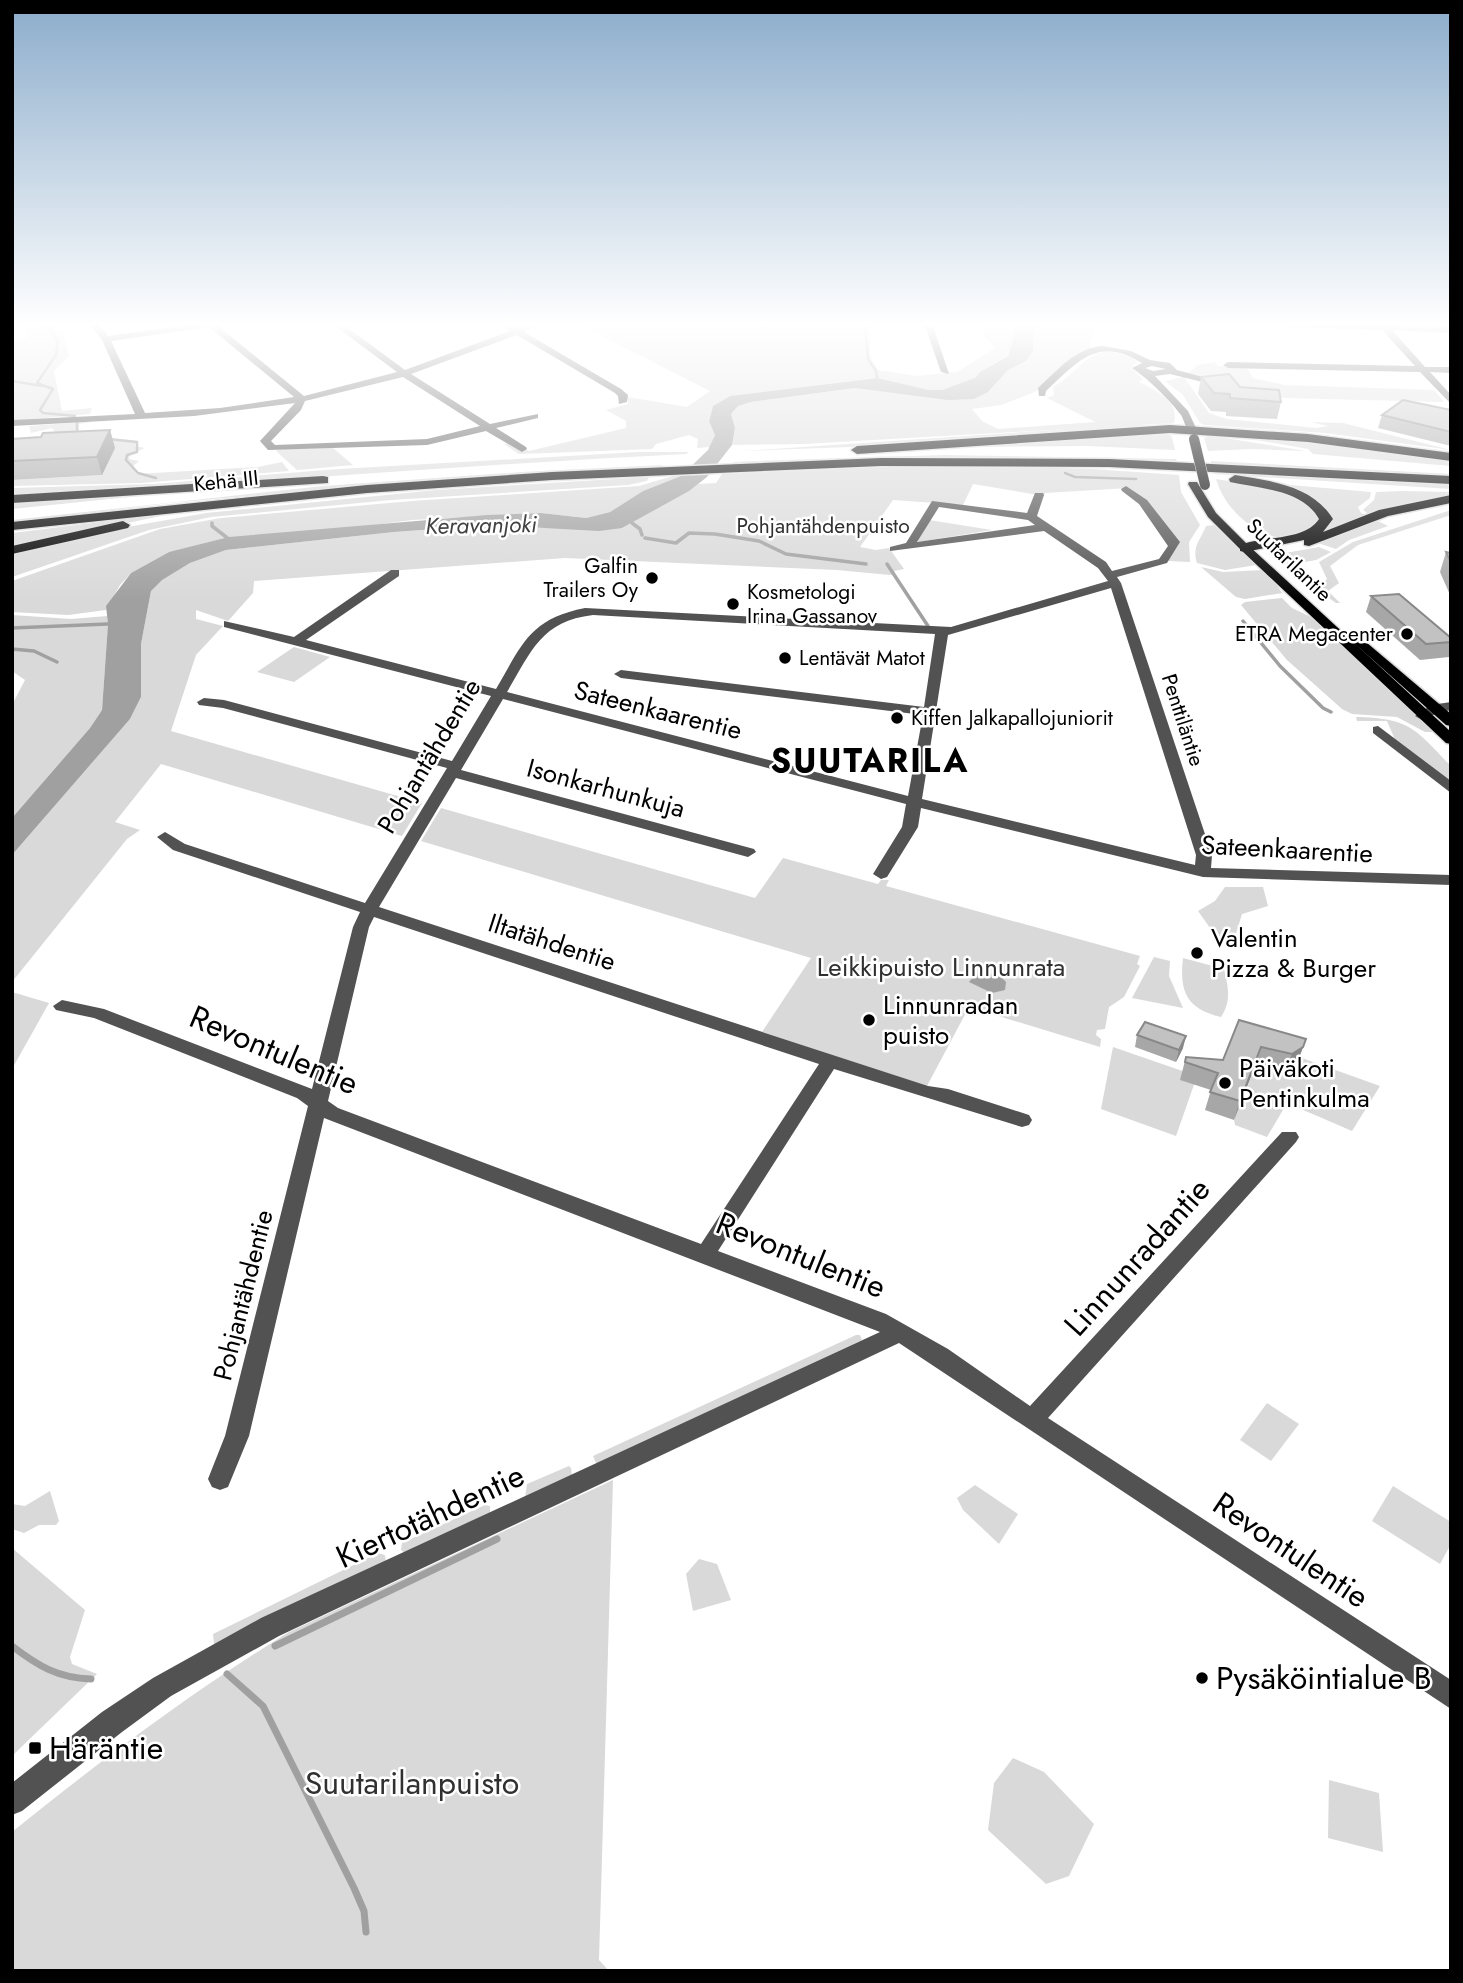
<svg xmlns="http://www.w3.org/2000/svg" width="1463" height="1983" viewBox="0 0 1463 1983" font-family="Jost,sans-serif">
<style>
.green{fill:#d9d9d9}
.water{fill:#a0a0a0}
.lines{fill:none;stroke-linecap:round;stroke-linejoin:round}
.stream-far2{stroke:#a0a0a0;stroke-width:2.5}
.stream-far1{stroke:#a0a0a0;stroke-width:3.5}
.stream{stroke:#a0a0a0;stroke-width:7}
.major-casing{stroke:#dbdbdb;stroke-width:3}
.highway-casing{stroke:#dbdbdb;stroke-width:3}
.minor{fill:#525252;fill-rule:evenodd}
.major{fill:#000;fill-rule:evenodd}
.highway{fill:#000;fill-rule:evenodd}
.major-bridge-casing{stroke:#dbdbdb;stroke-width:11;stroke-linecap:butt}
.major-bridge{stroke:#000;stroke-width:10}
.wall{fill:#a7a7a7}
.shaded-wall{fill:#888}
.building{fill:#c2c2c2;stroke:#888;stroke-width:2}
.poi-dot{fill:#000;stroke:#fff;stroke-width:2.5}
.labels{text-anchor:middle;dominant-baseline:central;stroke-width:5;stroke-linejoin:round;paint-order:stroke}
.far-street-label{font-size:21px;fill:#000;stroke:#fff}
.far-park-label{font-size:21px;fill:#303030;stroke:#fff}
.far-poi-label{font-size:21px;fill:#000;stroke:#fff;text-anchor:start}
.far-water-label{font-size:23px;font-style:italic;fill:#414141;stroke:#fff}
.street-label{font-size:26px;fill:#000;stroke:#fff}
.poi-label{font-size:26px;fill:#000;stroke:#fff;text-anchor:start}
.park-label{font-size:26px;fill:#303030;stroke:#fff}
.near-street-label{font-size:32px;fill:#000;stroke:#fff}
.near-poi-label{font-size:32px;fill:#000;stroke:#fff;text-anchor:start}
.near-park-label{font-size:32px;fill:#303030;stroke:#fff}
.district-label{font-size:33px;font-weight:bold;letter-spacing:2px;fill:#000;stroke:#fff}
</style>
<rect width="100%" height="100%" fill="#fff"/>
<!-- green -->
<g class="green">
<path d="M25 323H50L63 332 69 356 54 371 62 411 92 408 90 414 12 421V340L27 338Z"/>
<path d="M576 323H867C867 327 869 330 870 333 873 351 864 350 878 370L917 376 957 372 995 348 981 332 993 323H1024L1016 328 1008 355 980 372 975 379 942 390H929L874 378 730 396 713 406 709 420 715 435 710 447 697 448 698 439 689 435 656 444 652 449 519 454 504 444 513 442 529 451 626 428V421L606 410 628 404V397L687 407 710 391Z"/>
<path d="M1042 323H1098L1089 344 1092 348 1083 352 1035 392 1001 405 972 409 982 421 998 429 1095 422 1047 398 1054 395 1053 387C1088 367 1090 336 1138 361L1131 368 1143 379 1139 382C1155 390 1180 400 1174 423L804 444 732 445 735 428 731 414 738 406 751 402 855 388 916 395 988 392C995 385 1001 376 1008 370 1029 353 1034 364 1033 331Z"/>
<path d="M1216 362 1217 366H1246L1253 378 1285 385 1434 390 1444 402 1285 398 1187 374 1198 365Z"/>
<path d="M1184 377 1209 413 1227 419 1316 428 1328 426 1311 422 1343 423 1451 450 1325 433 1204 425 1200 423 1183 395 1165 381Z"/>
<path d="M97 421 79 424V436L137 441 135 446 145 448 130 455 129 459 139 461 132 467 137 474 258 467 282 462 289 471 141 483 12 486V480L102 475 115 447 92 448 59 439 52 428 31 433 29 426Z"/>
<path d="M1128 425H1157L1164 427 877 446 743 451Z"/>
<path d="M1166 431 1172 437 1175 450 1088 446 926 447Z"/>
<path d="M1212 436 1306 451 1251 449 1208 451 1204 438Z"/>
<path d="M1245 438H1279L1451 458V466L1313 454 1308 449Z"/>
<path d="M333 448 353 465 297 470 276 451 279 449Z"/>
<path d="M638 452H689L686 454C461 465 237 484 12 497V488L153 484 339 469Z"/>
<path d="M944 455 1176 459 1177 462 961 457 733 464 734 462 753 461Z"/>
<path d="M1211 461 1451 474V476L1211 463Z"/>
<path d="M663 465 658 468 381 484 170 503 12 522V520L323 486 521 472Z"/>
<path d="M986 466 1093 469 1179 475 1181 492 1200 525 1189 542 1190 562 1168 561 1177 545 1128 488 1045 493 1044 496 973 484 963 505 893 500 860 547 876 550 889 548 904 569 894 571 895 574 890 575 837 570 565 558 254 581 253 593 228 621 196 610V619L223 626 196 655 171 731 422 803 402 836 161 764 115 822 140 830 127 839 12 982V855L130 719 141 697V644L151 591 161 580 190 563 226 550 394 532 492 525 531 528H622L698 484 716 483 722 474 880 467Z"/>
<path d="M1213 471 1451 484V489L1214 474Z"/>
<path d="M673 476H681L643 491 610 512 586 518 541 513 412 520 169 552 131 573 120 585 106 610 68 615 12 612V581L160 529 221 518 412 501 639 486Z"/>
<path d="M649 477 647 481 628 485 391 500 211 517 149 530 12 577V552L88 534 206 513 436 490Z"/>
<path d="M1216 479C1240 483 1290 488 1308 504 1312 507 1315 514 1318 518 1311 536 1284 537 1267 536 1244 523 1224 506 1216 479Z"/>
<path d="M1257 482 1371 492 1370 498 1358 507 1361 513 1367 516 1321 533 1332 522 1325 508Z"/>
<path d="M1401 491 1451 492V497L1399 505 1370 515 1363 510 1374 500 1376 492Z"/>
<path d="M159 494 12 509V501Z"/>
<path d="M1451 510V515L1358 545 1330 566 1339 583 1328 591 1340 603H1336L1317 589 1327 579 1319 562 1353 542Z"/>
<path d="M165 514 161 516 12 547V533Z"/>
<path d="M929 520 992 530 919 542 917 540Z"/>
<path d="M1376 520 1388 526 1349 540 1336 549 1318 543Z"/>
<path d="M1214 525 1256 565 1225 570 1197 563C1192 546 1200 541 1206 526Z"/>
<path d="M1319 547 1331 552 1316 560 1288 565 1280 557 1285 553Z"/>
<path d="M1201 567 1223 572 1263 570 1273 579 1282 593 1245 599 1236 597Z"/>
<path d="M1282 598 1292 608 1313 618 1433 732H1425L1397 717 1352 714 1342 709 1287 660 1241 605 1245 602Z"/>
<path d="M12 615 71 619 107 616 108 624 102 710 90 728 12 818V705L25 680 12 671Z"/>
<path d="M294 647 330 657 294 682 257 672Z"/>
<path d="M1356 717C1410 718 1415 729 1451 766V784L1396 742 1387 721H1357Z"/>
<path d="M441 808 755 898 783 858 878 884 881 880H889L886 886 1140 956 1137 964 1140 966 1124 997 1109 1007 1105 1029 1097 1030 1096 1035 1101 1039 1100 1047 969 1007 927 1086 762 1032 811 958 421 841Z"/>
<path d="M1225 887H1263L1268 906 1242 914 1235 937 1229 946 1218 939 1198 911 1215 901Z"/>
<path d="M1154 957 1170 961 1169 976 1183 1008 1132 998Z"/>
<path d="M1183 958 1224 969C1228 986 1232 1001 1221 1017 1187 1009 1179 992 1183 958Z"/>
<path d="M12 992 49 1003 12 1069Z"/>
<path d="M1113 1047 1197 1076 1176 1136 1101 1109Z"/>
<path d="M1299 1057 1380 1086 1352 1131 1287 1103 1267 1137 1235 1125 1234 1120 1243 1097 1248 1098 1251 1090 1247 1088 1256 1063 1259 1067 1274 1072 1275 1069 1296 1066Z"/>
<path d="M856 1335H860L862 1340 599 1463H596L593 1456Z"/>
<path d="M1267 1403 1299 1424 1271 1461 1240 1440Z"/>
<path d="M569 1466 571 1468 572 1476 525 1498 527 1484Z"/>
<path d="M613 1480 599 1960 609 1971H12V1832C101 1760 192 1692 289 1632Z"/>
<path d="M975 1485 1018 1514 999 1544 963 1510 957 1498Z"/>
<path d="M1393 1486 1451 1522V1544L1440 1564 1372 1521Z"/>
<path d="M50 1491 59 1521 56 1525H39L24 1533 12 1529V1504L25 1506Z"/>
<path d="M485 1505 490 1506V1514L406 1554 401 1550 402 1543Z"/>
<path d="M12 1548 85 1610 70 1657 72 1664 97 1674 12 1756Z"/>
<path d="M378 1553 385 1555 386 1563 216 1645 214 1644 213 1634Z"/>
<path d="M699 1559 717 1564 731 1600 693 1611 686 1574Z"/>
<path d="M1013 1758 1044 1772 1094 1824 1069 1876 1046 1884 988 1830 994 1783Z"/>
<path d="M1329 1780 1379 1793 1383 1852 1328 1838Z"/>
</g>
<!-- water -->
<g class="water">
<path d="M1024 323H1042L1033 331V351L1026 361 1008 370 988 392 974 399 948 400 855 388 751 402 738 406 731 414 735 428 732 445 707 477 689 491 622 528 599 531 492 525 394 532 226 550 190 563 162 580 151 591 141 644V697L130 719 12 855V818L90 728 102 710 108 624 106 606 131 573 169 552 229 537 487 515 541 513 586 518 610 512 643 491 681 476 708 450 715 435 709 421 713 406 730 396 877 378 929 390H942L975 378 980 372 1008 356 1016 328Z"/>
<path d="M988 973 1001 977 1006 982 1005 990 992 993 969 982 975 975Z"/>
</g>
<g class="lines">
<!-- stream-far2 -->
<g class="stream-far2">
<path d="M46 323 58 342 56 355 37 383 53 389 40 410 43 413 75 416"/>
<path d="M865 323 868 359 876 371 878 383"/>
<path d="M12 381 42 386"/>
<path d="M77 423V436"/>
<path d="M109 439 137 442V452L127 455 126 460 138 473 156 478"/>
<path d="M1065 473 1075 477 1136 479"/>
</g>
<!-- stream-far1 -->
<g class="stream-far1">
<path d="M212 523V526L230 540"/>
<path d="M632 523 640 529 642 535"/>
<path d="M645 538 676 543 689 533 715 534 759 541 786 554 866 564"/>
<path d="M887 564 928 626"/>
<path d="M1243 621 1280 666 1323 708 1331 712"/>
<path d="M12 628 108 624"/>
<path d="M12 649 34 651 57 662"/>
</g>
<!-- stream -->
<g class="stream">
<path d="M12 1646C38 1666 58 1678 91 1679"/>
<path d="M275 1646 497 1539"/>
<path d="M227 1674 263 1706 354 1888 364 1911 366 1932"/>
</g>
<defs>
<g id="major">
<path d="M1189 482H1197L1216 513 1249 546 1451 732V744L1446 743 1241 550 1208 517 1188 484Z"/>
<path d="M1360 637 1451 714V726L1446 725 1355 644V638Z"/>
</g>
<g id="highway">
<path d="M1170 425 1308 434 1451 453V461L1308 442 1170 433 857 454 851 450 857 446Z"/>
<path d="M881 458 1109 459 1451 476V484L1109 467 881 466 552 480 367 493 12 530V522L367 485 552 472Z"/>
<path d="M1235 475C1271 481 1312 485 1333 519L1323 532 1379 510 1451 495V503L1388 516 1309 546 1304 545V540L1245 552 1240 551V545C1263 536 1305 541 1319 519 1302 489 1261 489 1230 482L1229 479Z"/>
<path d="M323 476 328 477V483L12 503V495Z"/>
<path d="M123 521 130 525 128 528 12 554V546Z"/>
</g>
</defs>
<!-- major casing -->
<use href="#major" class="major-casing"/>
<!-- highway casing -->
<use href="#highway" class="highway-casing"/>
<!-- minor -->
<g class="minor">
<path d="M89 323H98L108 336 201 323H225L218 326 304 396 397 372 331 323H341L405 370 510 331 499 323H509L517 328 528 323H540L524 332 621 389 628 395 627 402 619 404 618 396 615 393 517 335 411 374 490 424 538 414V418L496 428 526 447 527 449 522 452 486 431 427 445 268 450 260 441 295 403 194 416 12 426V420L135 414 102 340ZM209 327 294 397 220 408 145 413 111 341ZM403 377 480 426 427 439 275 445 271 441 301 410 305 401Z"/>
<path d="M924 323H932L949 374 941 372Z"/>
<path d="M1336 323 1451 327V333L1392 330 1425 367H1451V373L1430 372 1451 395V404L1420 372 1228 368 1223 365 1228 362 1415 366 1382 330 1287 327 1283 324Z"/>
<path d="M1103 346 1131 351 1150 360 1170 363 1177 370 1228 384 1223 387 1170 374 1155 376 1188 411 1197 430 1192 433C1185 429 1185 422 1181 415 1169 399 1147 378 1132 368L1142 363C1098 335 1077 362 1046 391L1045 396H1039L1038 388C1058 370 1075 348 1103 346ZM1152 366 1166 369 1153 371 1145 368Z"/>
<path d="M1126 486 1147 500 1180 542 1167 563 1117 577 1121 583 1212 855 1211 868 1451 875V885L1203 877 921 808 918 827 887 877 881 879 873 874 902 827 906 804 503 699 461 770 754 849 756 852 748 857 456 778 379 907 928 1086 948 1089 1029 1115 1032 1120 1029 1125 1022 1127 834 1069 718 1251 886 1314 948 1349 1030 1406 1282 1132H1296L1299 1137 1296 1142 1048 1418 1451 1680V1709L899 1343 279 1636 171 1696 122 1732 22 1811 12 1815V1783L102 1712 153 1678 261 1618 880 1332 324 1118 249 1436 228 1487 220 1490 212 1487 208 1479 225 1436 308 1106 297 1098 94 1018 56 1010 53 1006 62 1000 104 1009 312 1089 353 927 360 912 173 850 157 837 165 832 185 844 365 903 447 768 223 708 199 705 197 702 204 698 224 700 452 761 491 696 224 627V621L294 637 391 570H399V576L306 640 496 689C522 645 529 619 585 608L951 627 1108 581 1098 568 1044 531 890 551V547L906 543 932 501 1027 513 1035 493H1043L1044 495 1037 516 1106 562 1112 571 1159 559 1168 546 1139 504 1122 491 1121 489ZM939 507 1028 520 1035 525 917 542ZM1111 588 1196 855 1195 865 922 799 948 635ZM593 615 935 634 924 707 621 670 614 674 621 678 923 715 908 796 507 692C531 652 541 621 593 615ZM374 917 819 1064 701 1244 338 1108 328 1101 369 927Z"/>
<path d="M1451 702V710L1440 712 1422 720 1415 716 1431 705Z"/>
<path d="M1378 726 1451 781V793L1373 733V727Z"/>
</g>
<!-- major -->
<use href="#major" class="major"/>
<!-- highway -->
<use href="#highway" class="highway"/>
<defs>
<path id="major-bridge" d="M1194 439 1205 485"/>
</defs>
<!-- major-bridge casing -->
<use href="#major-bridge" class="major-bridge-casing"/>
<!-- major-bridge -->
<use href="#major-bridge" class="major-bridge"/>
</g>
<!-- wall -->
<g class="wall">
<path d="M1201 377 1240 387 1281 402 1277 419 1226 416V412L1211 411 1198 394Z"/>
<path d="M1451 410V446L1378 428 1382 415Z"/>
<path d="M110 430 115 448 102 475 12 480V439L41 437Z"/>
<path d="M1446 552 1451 553V597L1440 572Z"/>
<path d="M1371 596 1451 638V652L1449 657 1420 660 1366 612Z"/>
<path d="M1239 1020 1306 1039 1296 1066 1286 1072 1255 1066 1234 1120 1205 1110 1211 1090 1180 1080 1186 1057 1223 1060Z"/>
<path d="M1137 1035 1183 1048 1176 1062 1135 1047Z"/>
</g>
<!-- shaded-wall -->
<g class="shaded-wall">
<path d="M110 430 115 448 102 475 97 457Z"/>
<path d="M1186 1036 1183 1048 1176 1062 1179 1050Z"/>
<path d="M1261 1047 1255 1066 1234 1120 1240 1101Z"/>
<path d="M1303 1047 1296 1066 1286 1072 1292 1054Z"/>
</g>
<!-- building -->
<g class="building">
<path d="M1229 374 1240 387 1279 390 1281 402 1230 398V394L1214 393 1201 377Z"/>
<path d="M1403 400 1451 410V432L1382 415Z"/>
<path d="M110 430 97 457 12 461V439L41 437 43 433Z"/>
<path d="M1446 552 1451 553V562Z"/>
<path d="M1399 594 1451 638V642L1426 644 1371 596Z"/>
<path d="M1239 1020 1306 1039 1303 1047 1292 1054 1261 1047 1240 1101 1210 1092 1218 1073 1185 1062 1186 1057 1223 1060Z"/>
<path d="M1145 1022 1186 1036 1179 1050 1137 1035Z"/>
</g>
<!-- sky -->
<linearGradient id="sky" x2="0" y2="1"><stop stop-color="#8baccb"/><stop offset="0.54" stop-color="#fff"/><stop offset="1" stop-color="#fff" stop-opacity="0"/></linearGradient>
<rect width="1463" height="601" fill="url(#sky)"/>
<!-- markers -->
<g class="poi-dot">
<circle cx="652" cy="578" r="7"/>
<circle cx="733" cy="604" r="7"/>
<circle cx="1407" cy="634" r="7"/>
<circle cx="785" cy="658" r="7"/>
<circle cx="897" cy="718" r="7"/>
<circle cx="1197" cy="953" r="7"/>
<circle cx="869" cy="1020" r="7"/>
<circle cx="1225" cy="1083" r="7"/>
<circle cx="1202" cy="1678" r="7"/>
<rect x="28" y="1741" width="14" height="14" rx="3.5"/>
</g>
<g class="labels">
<!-- far-street labels -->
<g class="far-street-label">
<text transform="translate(226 481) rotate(-6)">Kehä III</text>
<text transform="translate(1289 560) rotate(44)">Suutarilantie</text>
<text transform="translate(1183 720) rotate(72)">Penttiläntie</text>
</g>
<!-- far-park labels -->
<g class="far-park-label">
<text x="823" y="526">Pohjantähdenpuisto</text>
</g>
<!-- far-poi labels -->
<g class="far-poi-label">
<text x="638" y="566" text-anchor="end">Galfin<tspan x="638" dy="24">Trailers Oy</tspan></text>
<text x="747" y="592">Kosmetologi<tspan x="747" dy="24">Irina Gassanov</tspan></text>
<text x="1393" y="634" text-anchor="end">ETRA Megacenter</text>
<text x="799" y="658">Lentävät Matot</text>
<text x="911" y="718">Kiffen Jalkapallojuniorit</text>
</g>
<!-- far-water labels -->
<g class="far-water-label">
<text transform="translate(481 525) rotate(-1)">Keravanjoki</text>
</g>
<!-- street labels -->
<g class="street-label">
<text transform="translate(658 710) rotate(14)">Sateenkaarentie</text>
<text transform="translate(429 756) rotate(-59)">Pohjantähdentie</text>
<text transform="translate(606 788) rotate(15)">Isonkarhunkuja</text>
<text transform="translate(1287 849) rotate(3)">Sateenkaarentie</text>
<text transform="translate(552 942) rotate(18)">Iltatähdentie</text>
<text transform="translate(243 1295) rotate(-76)">Pohjantähdentie</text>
</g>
<!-- poi labels -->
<g class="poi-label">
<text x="1211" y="938">Valentin<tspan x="1211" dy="30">Pizza &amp; Burger</tspan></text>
<text x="883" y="1005">Linnunradan<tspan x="883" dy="30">puisto</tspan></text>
<text x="1239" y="1068">Päiväkoti<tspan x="1239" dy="30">Pentinkulma</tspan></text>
</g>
<!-- park labels -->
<g class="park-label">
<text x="941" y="967">Leikkipuisto Linnunrata</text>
</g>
<!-- near-street labels -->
<g class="near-street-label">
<text transform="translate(274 1050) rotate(23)">Revontulentie</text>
<text transform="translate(801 1255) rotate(22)">Revontulentie</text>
<text transform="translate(1137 1257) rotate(-48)">Linnunradantie</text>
<text transform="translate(430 1516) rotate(-25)">Kiertotähdentie</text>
<text transform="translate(1291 1550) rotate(34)">Revontulentie</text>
</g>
<!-- near-poi labels -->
<g class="near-poi-label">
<text x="1216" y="1678">Pysäköintialue B</text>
<text x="49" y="1748">Häräntie</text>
</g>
<!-- near-park labels -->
<g class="near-park-label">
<text x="412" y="1783">Suutarilanpuisto</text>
</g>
<!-- district labels -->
<g class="district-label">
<text x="870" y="760">SUUTARILA</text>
</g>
</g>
<!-- border -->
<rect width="1463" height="1983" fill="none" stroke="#000000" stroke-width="28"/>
</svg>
